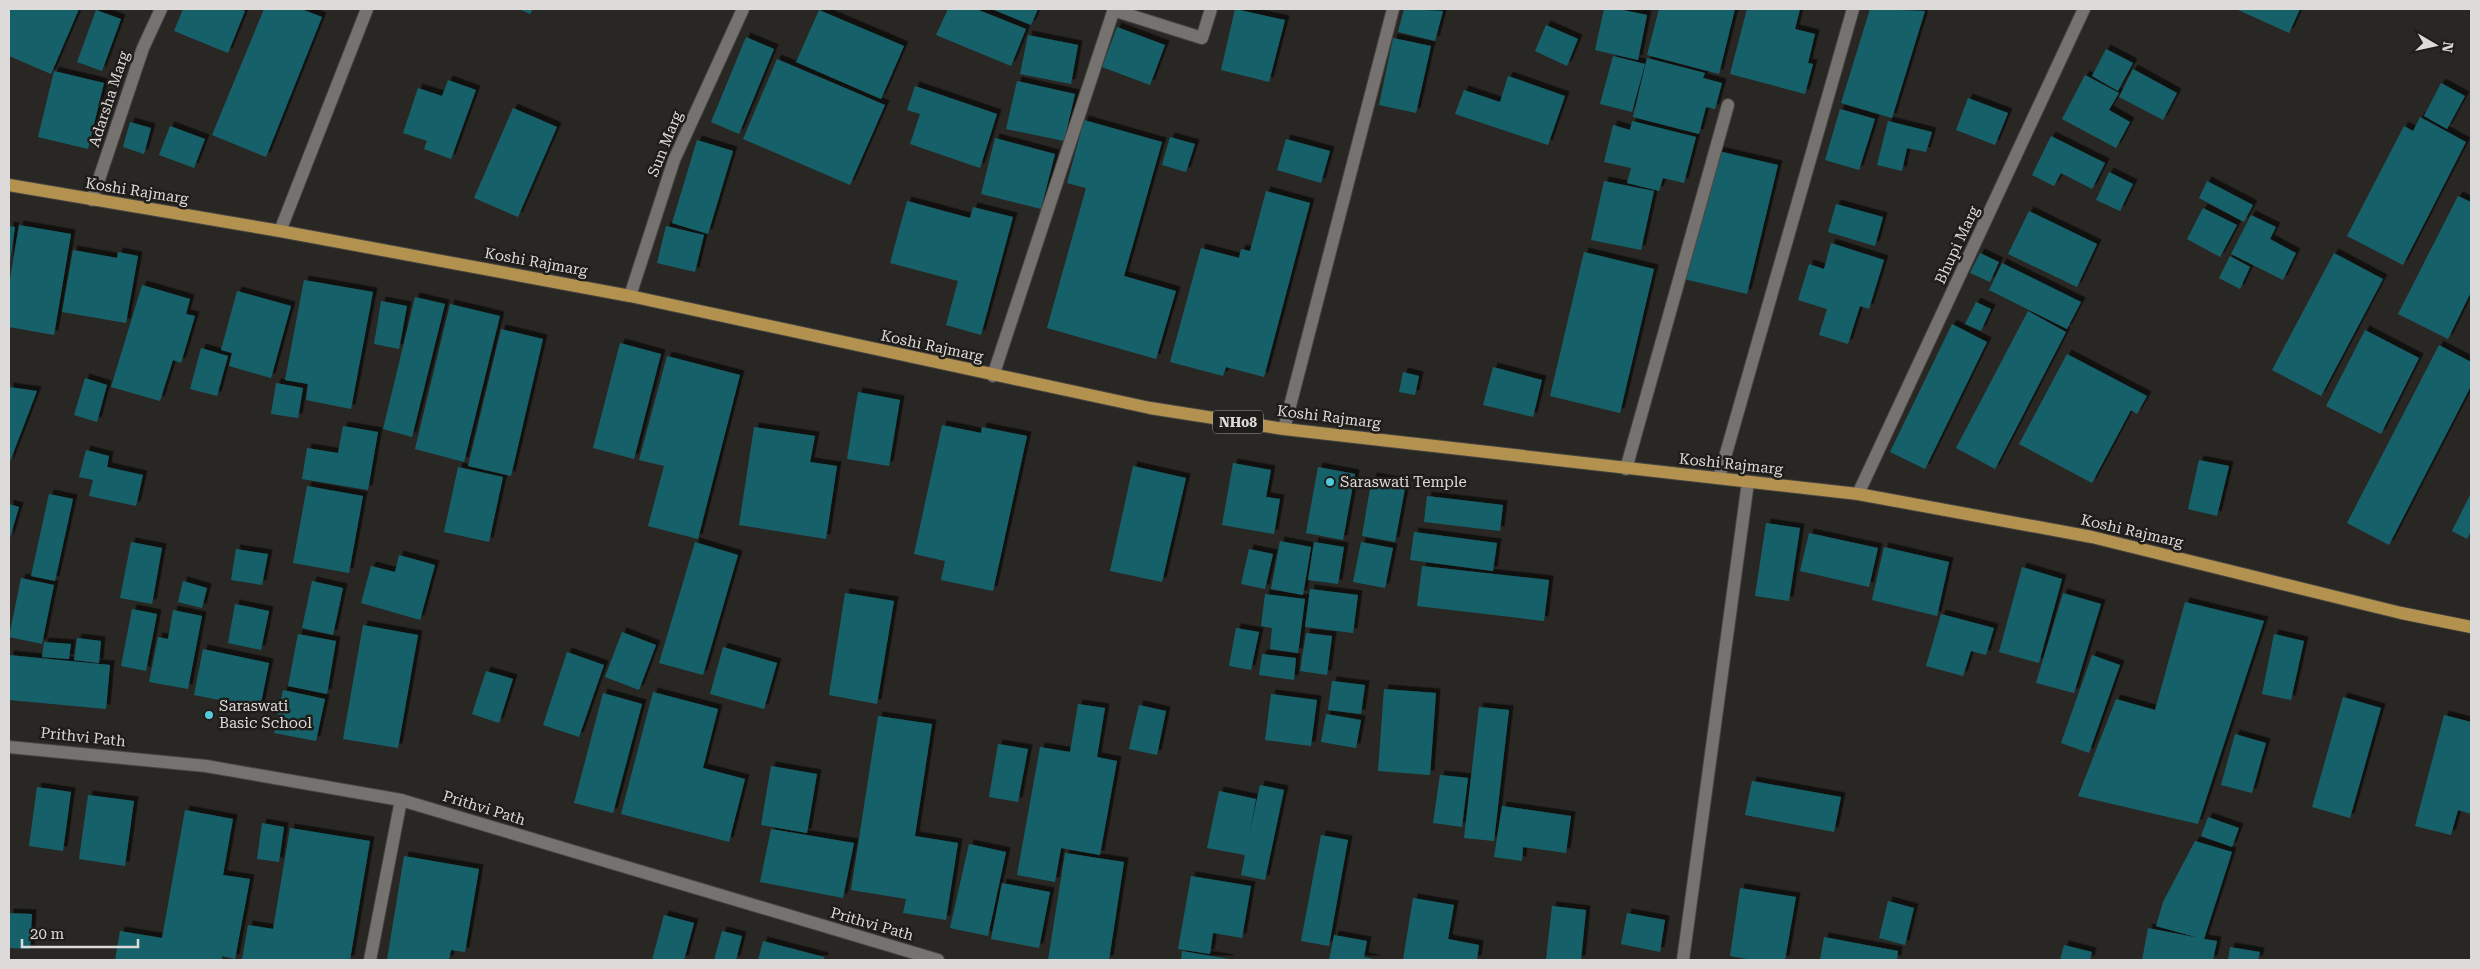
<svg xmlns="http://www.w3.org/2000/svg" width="2480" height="969" viewBox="0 0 2480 969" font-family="'Roboto Serif',serif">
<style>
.building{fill:#19616a;filter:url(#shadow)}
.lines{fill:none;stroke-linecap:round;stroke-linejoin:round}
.minor-casing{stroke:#474542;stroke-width:14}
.major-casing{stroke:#474542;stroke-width:14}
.minor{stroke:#75726f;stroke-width:12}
.major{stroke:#b39250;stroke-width:12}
.poi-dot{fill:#53cbdb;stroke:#1f1d1a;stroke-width:2}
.labels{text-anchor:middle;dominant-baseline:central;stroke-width:5;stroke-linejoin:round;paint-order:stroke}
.shield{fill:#1f1d1a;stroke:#a4a2a0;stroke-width:1}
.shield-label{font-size:14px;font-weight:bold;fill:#dddbd9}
.street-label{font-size:15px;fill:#dddbd9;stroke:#1f1d1a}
.poi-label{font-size:15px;fill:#dddbd9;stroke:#1f1d1a;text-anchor:start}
</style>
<defs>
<filter id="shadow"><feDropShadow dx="4.5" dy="-4.5" stdDeviation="0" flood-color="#0009"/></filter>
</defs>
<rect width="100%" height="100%" fill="#292724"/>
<!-- building -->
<g class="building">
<path d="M9 9H79L51 74 9 56Z"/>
<path d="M183 9H240L245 11 228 53 174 31Z"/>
<path d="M264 9H301L322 17 266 157 212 135Z"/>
<path d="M519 9H533L530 14Z"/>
<path d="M948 9H976L1026 29 1011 66 936 35Z"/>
<path d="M992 9H1038L1031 25Z"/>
<path d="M1235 9 1285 20 1269 82 1221 70Z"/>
<path d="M1404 9 1443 11 1435 41 1398 32Z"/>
<path d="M1604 9H1618L1647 15 1638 60 1595 50Z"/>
<path d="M1659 9H1735L1719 74 1647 55Z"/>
<path d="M1747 9H1800L1795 29 1815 34 1808 63 1813 64 1805 94 1730 74Z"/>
<path d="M1870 9 1925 11 1892 118 1841 103Z"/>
<path d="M2236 9H2300L2289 33Z"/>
<path d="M96 10 121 19 102 71 77 62Z"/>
<path d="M819 10 904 46 881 99 796 62Z"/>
<path d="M1546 25 1578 39 1567 66 1535 51Z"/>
<path d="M1117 27 1165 45 1150 85 1102 67Z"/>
<path d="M1028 35 1078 45 1071 84 1020 74Z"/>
<path d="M746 37 774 49 739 134 711 122Z"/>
<path d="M1393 38 1431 46 1416 113 1379 105Z"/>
<path d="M2106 49 2133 63 2118 91 2092 76Z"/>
<path d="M1613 56 1645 64 1632 112 1600 104Z"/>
<path d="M1647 58 1705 73 1703 78 1722 83 1715 109 1706 107 1699 134 1633 117Z"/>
<path d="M777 59 885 105 850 185 743 139Z"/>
<path d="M2133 69 2177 93 2163 120 2119 97Z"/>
<path d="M54 71 104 83 88 149 38 137Z"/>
<path d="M2085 75 2119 93 2109 110 2130 122 2116 148 2062 119Z"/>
<path d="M1508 76 1565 96 1548 145 1455 114 1464 90 1500 102Z"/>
<path d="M448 80 476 90 451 159 424 149 427 141 403 133 418 88 442 96Z"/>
<path d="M1017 81 1075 94 1064 141 1006 129Z"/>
<path d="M2441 83 2465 96 2447 129 2424 116Z"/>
<path d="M915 86 997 114 980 168 910 144 920 114 907 110Z"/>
<path d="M1968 98 2008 113 1995 145 1956 130Z"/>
<path d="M513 108 557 127 518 217 474 198Z"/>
<path d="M1840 109 1875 119 1859 170 1825 160Z"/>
<path d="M2420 117 2466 142 2403 265 2347 236 2404 126 2413 131Z"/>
<path d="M1084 120 1162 142 1124 276 1176 291 1156 359 1047 328 1086 188 1067 183Z"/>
<path d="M1632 121 1696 137 1684 183 1663 178 1659 191 1627 183 1631 168 1604 162 1613 125 1630 130Z"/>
<path d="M1888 121 1932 132 1926 152 1907 148 1902 171 1877 165Z"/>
<path d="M130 122 151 128 144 154 123 147Z"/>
<path d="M170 126 205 139 194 168 159 155Z"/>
<path d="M2051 136 2105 163 2092 189 2061 173 2054 186 2032 175Z"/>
<path d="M1170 137 1195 144 1186 172 1162 165Z"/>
<path d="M995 138 1055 154 1041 209 981 194Z"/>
<path d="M1286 139 1330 151 1321 183 1277 170Z"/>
<path d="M697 140 733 151 708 234 672 223Z"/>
<path d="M1714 150 1778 165 1747 294 1684 279Z"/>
<path d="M2109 172 2133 184 2120 211 2096 200Z"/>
<path d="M1604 181 1654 191 1641 250 1591 240Z"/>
<path d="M2207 181 2253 205 2244 222 2199 198Z"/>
<path d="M1266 191 1310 203 1264 377 1226 367 1223 376 1170 362 1201 248 1239 258 1241 249 1250 251Z"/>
<path d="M2458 196 2471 202V292L2448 339 2398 314Z"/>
<path d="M907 201 970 218 973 207 1013 217 981 335 946 325 958 281 890 263Z"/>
<path d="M1836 204 1883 217 1875 246 1828 232Z"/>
<path d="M2203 208 2237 225 2220 257 2187 239Z"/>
<path d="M2029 211 2097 244 2077 287 2008 254Z"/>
<path d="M2251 215 2276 227 2270 239 2296 253 2283 280 2231 254Z"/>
<path d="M19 225 71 234 54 335 9 327V285Z"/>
<path d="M9 226 15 227 10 262H9Z"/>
<path d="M666 226 704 235 695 272 657 263Z"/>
<path d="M1831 243 1884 260 1869 309 1860 306 1848 344 1819 335 1827 309 1798 300 1809 264 1824 269Z"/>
<path d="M73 250 117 258 118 252 138 256 126 323 62 312Z"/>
<path d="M1584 252 1654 269 1620 413 1550 396Z"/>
<path d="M1980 253 1999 262 1990 282 1970 273Z"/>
<path d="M2334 253 2383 279 2321 396 2272 370Z"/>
<path d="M2230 256 2250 267 2240 289 2219 278Z"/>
<path d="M2002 263 2081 302 2067 329 1989 290Z"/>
<path d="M304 280 373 292 351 409 306 400 308 384 285 380Z"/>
<path d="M142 285 190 299 186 314 195 316 181 363 173 360 160 401 111 387Z"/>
<path d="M237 291 291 306 271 378 229 366 232 353 221 350Z"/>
<path d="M415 297 445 304 412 437 383 429Z"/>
<path d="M381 301 407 306 399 349 374 344Z"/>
<path d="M1976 302 1991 309 1981 331 1965 324Z"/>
<path d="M450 304 500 316 464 462 415 449Z"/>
<path d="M2028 311 2066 332 1995 469 1956 448Z"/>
<path d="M1952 324 1987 342 1925 469 1890 452Z"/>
<path d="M501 329 543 339 511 476 468 466Z"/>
<path d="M2365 330 2419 358 2381 434 2326 406Z"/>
<path d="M620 343 661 354 634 459 593 448Z"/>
<path d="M2439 345 2471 362V389L2470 388 2389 545 2347 523Z"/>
<path d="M201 348 228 356 217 396 190 389Z"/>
<path d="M2067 354 2147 396 2137 414 2131 410 2092 483 2019 444Z"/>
<path d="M667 356 740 375 698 539 648 526 664 466 639 460Z"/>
<path d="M1493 367 1542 380 1533 417 1483 405Z"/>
<path d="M1403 372 1419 376 1415 395 1399 392Z"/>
<path d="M85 378 107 385 97 422 74 415Z"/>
<path d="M276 383 303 388 298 418 271 414Z"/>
<path d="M9 387 37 391 9 464Z"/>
<path d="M858 392 900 400 889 466 847 459Z"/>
<path d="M942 425 981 433 982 427 1027 436 993 591 941 580 945 561 914 554Z"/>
<path d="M343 426 378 432 368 490 302 479 307 448 338 453Z"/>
<path d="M754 427 815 436 810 462 837 466 826 539 739 525Z"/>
<path d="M86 450 109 456 107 467 143 475 136 506 89 496 93 480 79 477Z"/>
<path d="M2199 460 2229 466 2217 516 2188 509Z"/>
<path d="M1233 463 1271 470 1266 497 1280 499 1274 534 1222 525Z"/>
<path d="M1133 466 1186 478 1162 582 1110 571Z"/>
<path d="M458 467 503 477 489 542 444 532Z"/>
<path d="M1318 467 1355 474 1343 540 1306 533Z"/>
<path d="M1372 477 1406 483 1395 542 1362 536Z"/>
<path d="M307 486 363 496 349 573 293 563Z"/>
<path d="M2471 493V531L2467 539 2452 531Z"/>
<path d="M49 494 73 499 55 581 31 576Z"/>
<path d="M1427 496 1503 505 1500 531 1424 522Z"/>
<path d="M9 504 19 507 9 541Z"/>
<path d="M1766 523 1800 528 1789 601 1755 596Z"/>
<path d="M1414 532 1497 543 1493 571 1410 560Z"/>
<path d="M1809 533 1878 548 1869 587 1800 571Z"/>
<path d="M1280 541 1311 547 1303 595 1271 589Z"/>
<path d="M131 542 162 548 152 604 120 598Z"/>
<path d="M695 542 738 555 703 675 659 663Z"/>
<path d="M1314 542 1344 547 1338 584 1308 580Z"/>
<path d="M1361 542 1393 548 1385 588 1353 582Z"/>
<path d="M1884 547 1949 562 1937 616 1872 600Z"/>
<path d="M236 549 268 554 262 585 231 580Z"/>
<path d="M1249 549 1273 554 1265 589 1241 584Z"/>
<path d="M399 555 435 565 420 620 361 603 371 566 395 572Z"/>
<path d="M1422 566 1549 580 1544 621 1417 606Z"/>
<path d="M2022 567 2062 579 2039 663 1999 652Z"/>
<path d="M21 578 54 585 42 644 9 637Z"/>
<path d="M183 581 207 588 202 608 178 602Z"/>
<path d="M312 581 343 588 333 635 302 628Z"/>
<path d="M1310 589 1358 595 1353 633 1305 627Z"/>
<path d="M845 593 894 601 877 704 829 695Z"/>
<path d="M2063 593 2101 604 2074 693 2036 683Z"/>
<path d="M1265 594 1305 599 1298 653 1270 649 1272 628 1261 626Z"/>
<path d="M2185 602 2264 621 2198 824 2078 796 2116 699 2155 710Z"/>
<path d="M235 604 269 611 261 650 228 643Z"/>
<path d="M132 609 157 614 146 671 121 666Z"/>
<path d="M173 610 202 616 188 689 149 682 158 637 168 639Z"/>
<path d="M1941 614 1994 628 1986 655 1971 651 1963 676 1926 666Z"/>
<path d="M363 625 418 635 398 748 343 739Z"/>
<path d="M1236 628 1259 632 1251 670 1229 666Z"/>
<path d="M622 632 656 645 639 690 605 677Z"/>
<path d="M1306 633 1332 636 1327 675 1300 671Z"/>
<path d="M298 634 336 641 327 694 288 686Z"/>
<path d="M2274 634 2304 641 2291 700 2262 694Z"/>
<path d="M77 638 101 641 99 663 74 660Z"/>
<path d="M44 642 71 644 69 659 42 657Z"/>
<path d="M723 647 777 663 764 709 710 694Z"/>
<path d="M203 649 269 663 260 708 194 695Z"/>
<path d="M567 652 604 665 579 737 543 725Z"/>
<path d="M1262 654 1296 658 1294 680 1259 675Z"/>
<path d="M9 655 110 665 106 709 9 700Z"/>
<path d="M2092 655 2120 665 2089 753 2061 743Z"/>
<path d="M486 671 513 679 499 723 472 714Z"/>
<path d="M1332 681 1365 685 1361 714 1328 710Z"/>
<path d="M1384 689 1436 693 1430 775 1378 771Z"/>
<path d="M283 690 325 699 316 741 274 733Z"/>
<path d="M653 692 718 709 703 768 745 779 729 842 621 814Z"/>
<path d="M603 693 642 704 613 813 574 803Z"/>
<path d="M1271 694 1317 700 1311 746 1265 740Z"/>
<path d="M2343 697 2381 708 2350 818 2312 807Z"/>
<path d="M1078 704 1105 708 1097 757 1117 761 1100 855 1061 848 1055 882 1017 875 1040 747 1070 752Z"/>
<path d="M1139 705 1166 711 1157 755 1129 749Z"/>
<path d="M1479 707 1509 710 1494 841 1464 838Z"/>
<path d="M1326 714 1361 720 1356 748 1321 742Z"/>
<path d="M2444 715 2471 722V814L2458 810 2451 835 2415 826Z"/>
<path d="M878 716 932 724 915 836 958 843 946 920 903 913 906 899 851 890Z"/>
<path d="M2235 734 2266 743 2252 793 2221 785Z"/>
<path d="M998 744 1028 749 1018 802 989 797Z"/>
<path d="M771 766 817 774 807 833 761 825Z"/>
<path d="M1440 775 1468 778 1462 827 1433 823Z"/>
<path d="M1752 781 1841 797 1834 832 1745 815Z"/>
<path d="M1260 785 1284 790 1265 880 1241 875 1245 855 1207 848 1219 791 1256 799 1249 836Z"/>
<path d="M37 787 71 792 63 851 29 846Z"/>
<path d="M88 795 134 801 125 866 79 859Z"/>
<path d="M1502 806 1571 816 1566 853 1523 847 1522 861 1494 857Z"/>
<path d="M185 810 233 819 223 875 250 879 235 959 222 956V960H115L120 931 162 938Z"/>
<path d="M2208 817 2239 828 2232 847 2201 836Z"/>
<path d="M262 823 284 827 279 862 257 859Z"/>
<path d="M290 828 370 841 350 960H242L248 925 273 929Z"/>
<path d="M771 829 854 843 843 898 760 882Z"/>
<path d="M1321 835 1348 840 1329 946 1301 941Z"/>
<path d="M2195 841 2232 852 2204 939 2217 941 2213 960H2142L2148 928 2199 938 2156 926 2163 902Z"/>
<path d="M969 844 1006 852 988 936 950 928Z"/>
<path d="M1065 853 1124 862 1109 960H1048Z"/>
<path d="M404 856 479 869 465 952 451 950 449 960H387Z"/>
<path d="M1191 876 1251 886 1242 938 1213 933 1210 954 1178 949Z"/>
<path d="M1002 883 1050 892 1039 948 991 939Z"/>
<path d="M1740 888 1796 897 1785 960H1753L1730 956Z"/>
<path d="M1413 898 1454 905 1448 939 1479 945 1477 960H1403Z"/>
<path d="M1888 901 1914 908 1905 945 1879 938Z"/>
<path d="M1552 906 1586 910 1581 960H1546Z"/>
<path d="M9 913 32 914 30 949 9 948Z"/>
<path d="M1627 913 1665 920 1660 952 1621 944Z"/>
<path d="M664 915 694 923 684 960H652Z"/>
<path d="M722 931 742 936 736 960H714Z"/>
<path d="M1334 935 1367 941 1364 957 1378 960H1329Z"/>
<path d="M1824 937 1898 951 1897 960H1820Z"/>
<path d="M763 941 824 957V960H758Z"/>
<path d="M2064 945 2092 952 2090 960H2060Z"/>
<path d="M2230 947 2260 952 2258 960H2228Z"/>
<path d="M1182 951 1229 959V960H1181Z"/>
</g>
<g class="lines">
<defs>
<g id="minor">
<path d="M1113 10 1202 38 1211 9"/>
<path d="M92 200 143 48 161 9"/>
<path d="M280 231 367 9"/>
<path d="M630 296 674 160 743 9"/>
<path d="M993 376 1114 9"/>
<path d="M1284 429 1393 9"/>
<path d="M1626 469 1728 105"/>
<path d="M1719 478 1853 9"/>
<path d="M1858 494 2084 9"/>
<path d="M9 747 206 766 401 800 938 960"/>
<path d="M370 960 401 800"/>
<path d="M1683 960 1748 482"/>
</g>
<path id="major" d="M9 185 280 231 630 296 1150 408 1284 429 1858 494 2092 537 2401 613 2471 627"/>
</defs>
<!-- minor casing -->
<use href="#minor" class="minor-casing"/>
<!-- major casing -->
<use href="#major" class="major-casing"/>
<!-- minor -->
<use href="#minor" class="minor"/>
<!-- major -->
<use href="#major" class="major"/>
</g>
<!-- markers -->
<g class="poi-dot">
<circle cx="1330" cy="482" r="5"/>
<circle cx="209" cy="715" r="5"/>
</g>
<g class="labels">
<!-- shield labels -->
<rect class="shield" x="1213" y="410.5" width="50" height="23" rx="4"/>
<g class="shield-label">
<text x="1238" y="422">NH08</text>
</g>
<!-- street labels -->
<g class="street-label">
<text transform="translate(109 99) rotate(-72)">Adarsha Marg</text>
<text transform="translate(665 144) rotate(-68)">Sun Marg</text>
<text transform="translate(137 191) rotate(9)">Koshi Rajmarg</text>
<text transform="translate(1957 245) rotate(-65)">Bhupi Marg</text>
<text transform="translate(536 262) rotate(10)">Koshi Rajmarg</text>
<text transform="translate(932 346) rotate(12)">Koshi Rajmarg</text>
<text transform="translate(1329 417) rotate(7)">Koshi Rajmarg</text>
<text transform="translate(1731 464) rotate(6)">Koshi Rajmarg</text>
<text transform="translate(2132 531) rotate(13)">Koshi Rajmarg</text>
<text transform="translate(83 737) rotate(6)">Prithvi Path</text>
<text transform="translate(484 808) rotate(17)">Prithvi Path</text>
<text transform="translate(872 924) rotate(16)">Prithvi Path</text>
</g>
<!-- poi labels -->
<g class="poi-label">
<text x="1340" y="482">Saraswati Temple</text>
<text x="219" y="706">Saraswati<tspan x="219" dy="17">Basic School</tspan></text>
</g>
</g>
<!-- border -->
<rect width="2480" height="969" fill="none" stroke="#dddbd9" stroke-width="20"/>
<!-- north arrow -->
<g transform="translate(2435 45) rotate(99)" stroke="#1f1d1a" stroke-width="4" paint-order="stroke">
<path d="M0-4L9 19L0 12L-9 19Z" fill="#dddbd9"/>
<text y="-8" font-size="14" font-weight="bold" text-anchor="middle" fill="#dddbd9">N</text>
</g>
<!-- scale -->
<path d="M22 939v8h116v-8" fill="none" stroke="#dddbd9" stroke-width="2.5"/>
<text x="30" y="939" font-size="15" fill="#dddbd9" stroke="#1f1d1a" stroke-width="4" paint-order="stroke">20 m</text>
</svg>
